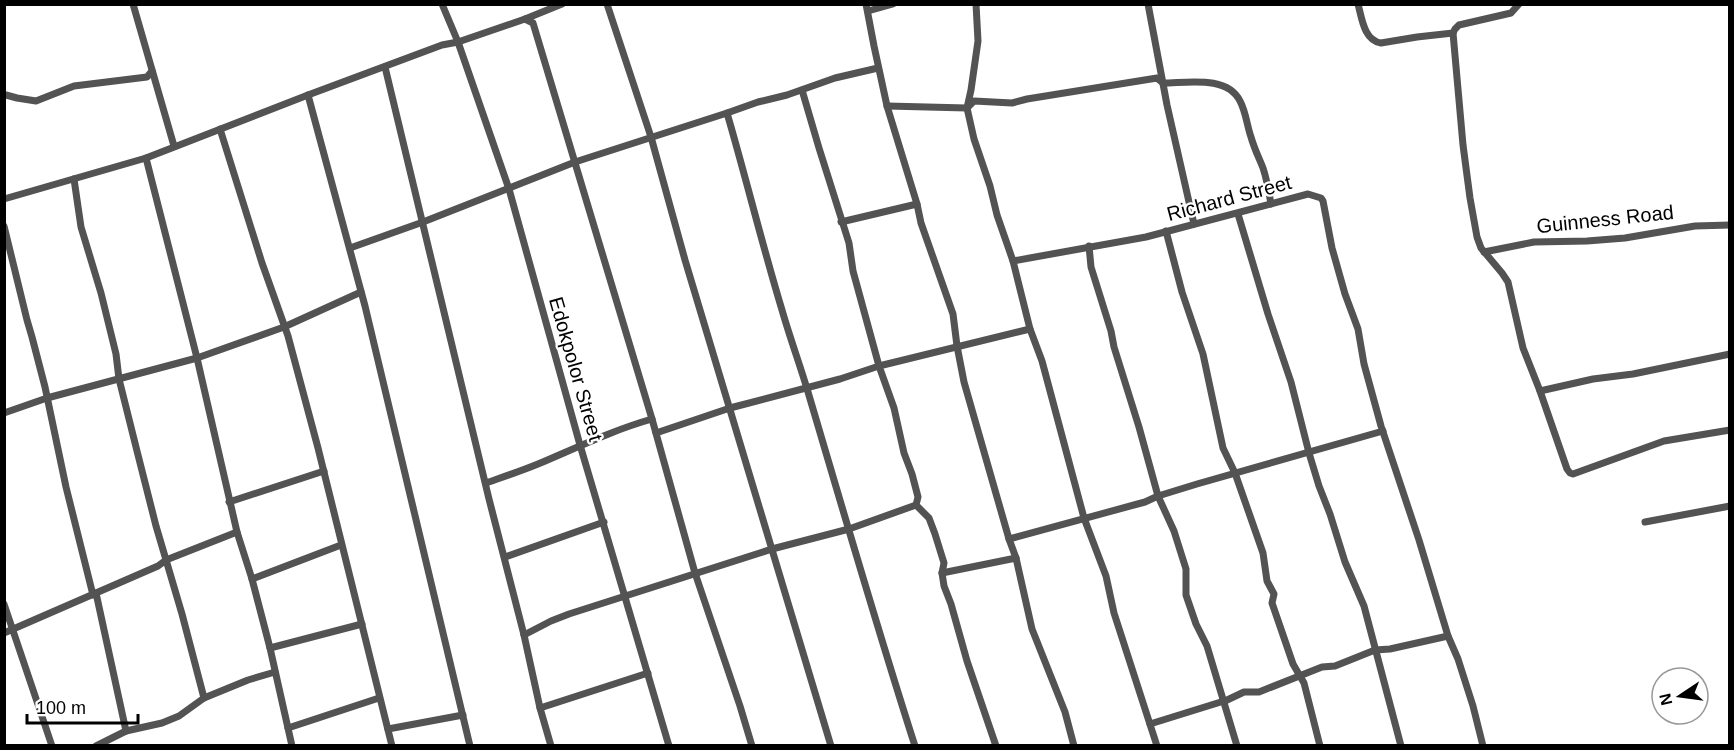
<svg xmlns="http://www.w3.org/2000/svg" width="1734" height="750" viewBox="0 0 1734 750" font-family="Helvetica,sans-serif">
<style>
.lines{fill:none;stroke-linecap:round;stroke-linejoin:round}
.street{stroke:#535353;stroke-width:7}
.labels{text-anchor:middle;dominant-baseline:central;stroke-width:4.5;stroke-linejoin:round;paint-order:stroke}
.street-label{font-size:20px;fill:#000;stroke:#fff}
</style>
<rect width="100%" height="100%" fill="#fff"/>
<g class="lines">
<!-- street -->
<g class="street">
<path d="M133 4 174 146"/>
<path d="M442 4 458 42 509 189 580 445 669 746"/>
<path d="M607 4 651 137 685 260 831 746"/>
<path d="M866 4 874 46 887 106 917 204 921 223 953 314 957 346 964 382 1009 539 1016 558 1032 629 1065 712 1074 746"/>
<path d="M976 4 978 41 971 90 967 108 974 139 990 186 997 215 1013 261 1030 329"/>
<path d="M1148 4 1167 105 1194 224"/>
<path d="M1358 4C1362 19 1364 40 1381 43L1417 37 1453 33"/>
<path d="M1519 4 1511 13 1459 25 1455 29 1453 33 1463 145 1470 198 1477 237 1481 248 1502 273 1508 282 1523 348 1540 391 1567 469 1570 473 1573 474 1664 441 1730 430"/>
<path d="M868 11 893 4"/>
<path d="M525 19 562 4"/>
<path d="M385 67 489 499 524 635 540 708 551 746"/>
<path d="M6 95 17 98 36 101 74 86 147 77 152 71"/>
<path d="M308 95 365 306 470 746"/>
<path d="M887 106 967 108 974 101 1012 103 1027 99 1157 78 1163 83C1187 83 1227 75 1240 101 1246 112 1247 126 1251 137 1254 148 1259 158 1263 168 1267 180 1269 192 1271 204"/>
<path d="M727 113 758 102 787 95 835 78 878 68"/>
<path d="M220 129 262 263 288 336 318 448 392 746"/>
<path d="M146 158 197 358 237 532 252 579 270 648 292 746"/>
<path d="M74 179 81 227 101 293 116 354 119 379 137 451 156 526 182 614 204 698 179 716 162 723 126 731 96 746"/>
<path d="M4 199 146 158 308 95 442 45 458 42 525 19 533 23 652 419 695 573 740 706 752 746"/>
<path d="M1238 214 1268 314 1291 382 1309 453 1319 486 1330 514 1345 562 1364 606 1401 746"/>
<path d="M841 222 917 204"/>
<path d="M4 226 27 320 32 337 45 387 66 487 93 595"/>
<path d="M1166 231 1182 292 1203 354 1223 448 1235 473 1263 553 1267 581 1274 594 1272 603 1293 664 1304 683 1320 746"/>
<path d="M1089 246 1091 267 1111 331 1114 347 1139 427 1158 496 1174 531 1186 569V595L1196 624 1207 646 1237 746"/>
<path d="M350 248 423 222 575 162 727 113C746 178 762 244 782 310 790 338 800 365 808 392 843 510 877 628 915 746"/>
<path d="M1484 252 1534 242 1587 241 1625 238 1695 226 1730 225"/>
<path d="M1013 261 1146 237 1308 194 1321 198 1323 201 1332 248 1345 294 1358 329 1364 364 1381 426 1419 540 1448 636 1458 659 1473 706 1483 746"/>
<path d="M1540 391 1593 379 1633 374 1730 354"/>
<path d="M4 413 47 398 197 358 284 327 361 292"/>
<path d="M656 433 730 408 840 379 879 366 853 271 849 243 819 148 802 90"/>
<path d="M486 483C503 477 521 471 538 464 576 448 613 430 652 419"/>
<path d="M229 502 324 471"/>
<path d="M1645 522 1730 506"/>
<path d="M1009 539 1145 502 1158 496 1197 484 1383 431"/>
<path d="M505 557 604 522"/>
<path d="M942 573 1016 558"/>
<path d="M252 579 341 545"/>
<path d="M96 593 126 731"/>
<path d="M4 604 52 746"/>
<path d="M4 633 158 566 166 560 237 532"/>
<path d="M524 635 551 621 569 614 772 549 849 529 916 505"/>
<path d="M270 648 362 624"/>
<path d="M204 698 248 680 275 672"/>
<path d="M1225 701 1244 692H1259L1322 667 1335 666 1375 650 1390 649 1448 636"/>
<path d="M540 708 648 673"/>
<path d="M1150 724 1224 701"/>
<path d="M288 728 379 698"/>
<path d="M388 729 463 715"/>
<path d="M996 746 967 661 951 604 944 586 942 573 944 563 935 534 929 518 916 505 918 497 912 474 904 453 894 408 879 366 1030 329 1042 361 1084 518 1106 576 1114 613 1157 746"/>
</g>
</g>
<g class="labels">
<!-- street labels -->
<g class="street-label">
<text transform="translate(1229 198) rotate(-15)">Richard Street</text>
<text transform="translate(1605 219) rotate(-6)">Guinness Road</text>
<text transform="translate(576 369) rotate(74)">Edokpolor Street</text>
</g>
</g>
<!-- border -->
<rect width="1734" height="750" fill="none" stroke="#000000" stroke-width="12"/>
<!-- north arrow -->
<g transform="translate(1680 696) rotate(257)"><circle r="28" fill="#ffffff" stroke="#999999" stroke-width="1.5"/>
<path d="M0-4.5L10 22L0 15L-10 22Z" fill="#000000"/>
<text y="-9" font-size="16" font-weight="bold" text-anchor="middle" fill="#000000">N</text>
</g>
<!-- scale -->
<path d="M27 714v9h111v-9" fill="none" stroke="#000000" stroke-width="3"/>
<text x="36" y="714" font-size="18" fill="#000000" stroke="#ffffff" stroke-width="4.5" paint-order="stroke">100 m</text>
</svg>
